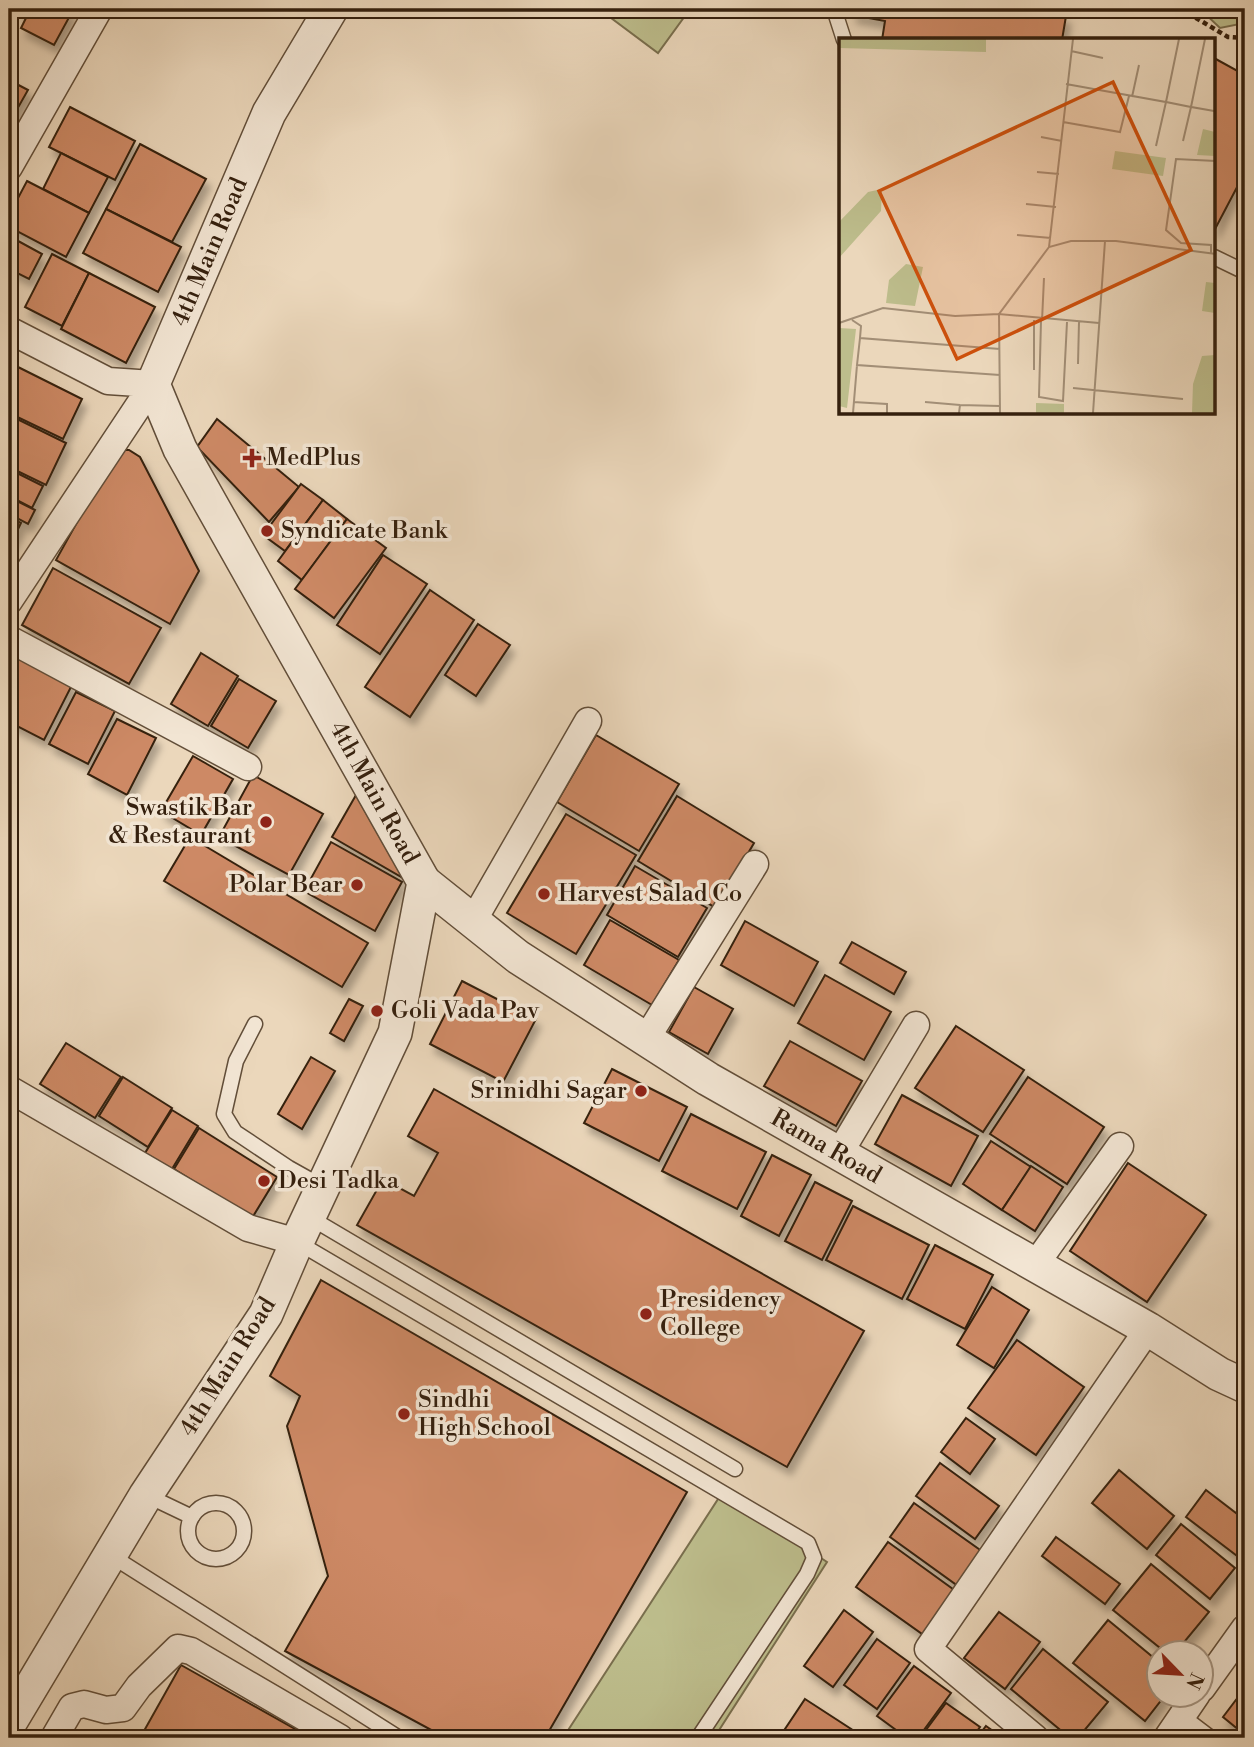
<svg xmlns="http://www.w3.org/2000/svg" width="1254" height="1747" viewBox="0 0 1254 1747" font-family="'Libre Bodoni',serif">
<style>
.green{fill:#bdbd8c;stroke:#796e4d;stroke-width:2}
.building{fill:#cd8965;stroke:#35200e;stroke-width:2;filter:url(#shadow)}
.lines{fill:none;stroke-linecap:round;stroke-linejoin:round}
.service-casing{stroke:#624e39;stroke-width:17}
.minor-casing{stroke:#624e39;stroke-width:29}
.tertiary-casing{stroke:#624e39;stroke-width:36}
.path{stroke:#35200e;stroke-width:4.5;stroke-dasharray:5 3.5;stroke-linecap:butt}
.service{stroke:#f2e5d3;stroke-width:14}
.minor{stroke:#f2e5d3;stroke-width:26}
.tertiary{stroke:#f2e5d3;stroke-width:33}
.poi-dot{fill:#8f2418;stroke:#f2e5d3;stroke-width:2.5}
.labels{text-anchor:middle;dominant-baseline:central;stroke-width:7;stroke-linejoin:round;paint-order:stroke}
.street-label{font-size:24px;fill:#35200e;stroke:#f2e5d3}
.poi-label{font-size:24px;fill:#35200e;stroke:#f2e5d3;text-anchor:start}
.inset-road{fill:none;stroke:#a28e76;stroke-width:2}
.view{fill:#cd500c;fill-opacity:0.15;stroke:#cd500c;stroke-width:3.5}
.inset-edge{fill:none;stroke:#35200e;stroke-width:3.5}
</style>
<defs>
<filter id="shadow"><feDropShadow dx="4.5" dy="8" stdDeviation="3.5" flood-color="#0004"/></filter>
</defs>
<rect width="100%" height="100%" fill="#ebd7bb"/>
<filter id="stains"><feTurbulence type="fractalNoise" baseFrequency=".00286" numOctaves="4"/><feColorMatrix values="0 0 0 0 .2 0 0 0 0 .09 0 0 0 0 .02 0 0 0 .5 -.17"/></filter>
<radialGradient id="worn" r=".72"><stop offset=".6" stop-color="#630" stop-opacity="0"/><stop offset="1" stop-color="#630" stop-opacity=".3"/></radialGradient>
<!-- green -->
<g class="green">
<path d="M599 9H690L658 53Z"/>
<path d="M1200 9H1245V23L1220 28Z"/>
<path d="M722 1493 827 1562 714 1738H563Z"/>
</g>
<!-- building -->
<g class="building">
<path d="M18 9H66L72 12 54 45 21 28 27 16Z"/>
<path d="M853 9H1026L1066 16 1062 40H882L885 21 852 15Z"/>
<path d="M1214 58 1245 75V172L1214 231Z"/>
<path d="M9 80 28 90 11 120 9 119Z"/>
<path d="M70 107 135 141 115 180 49 147Z"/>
<path d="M140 144 206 179 172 242 106 209Z"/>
<path d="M61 153 108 177 89 213 43 189Z"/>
<path d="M27 181 89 213 66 257 9 227V215Z"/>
<path d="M106 209 181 247 158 292 83 253Z"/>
<path d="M9 236 42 254 29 279 9 269Z"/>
<path d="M52 254 89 273 62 326 25 307Z"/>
<path d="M89 273 155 307 126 363 61 329Z"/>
<path d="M18 367 82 399 63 439 9 413V386Z"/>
<path d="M9 415 66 443 46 485 9 467Z"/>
<path d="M217 419 299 487 269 522 197 447Z"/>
<path d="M121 450H129L140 457 199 571 170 624 56 560 115 454Z"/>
<path d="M9 469 43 486 32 508 9 496Z"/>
<path d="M301 484 323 500 285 551 263 535Z"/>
<path d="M9 497 35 510 28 524 9 514Z"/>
<path d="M323 500 347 519 302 580 278 561Z"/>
<path d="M9 517 21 523 9 548Z"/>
<path d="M347 519 386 548 334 618 295 589Z"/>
<path d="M383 555 427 584 380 654 337 625Z"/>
<path d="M53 568 161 628 129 684 22 625Z"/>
<path d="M430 590 474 620 410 717 365 687Z"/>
<path d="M478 624 510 645 476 696 445 675Z"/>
<path d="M10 652 73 683 44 740 9 722Z"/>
<path d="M201 653 238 676 208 726 171 704Z"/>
<path d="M239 679 276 701 248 748 211 726Z"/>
<path d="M76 692 115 711 88 764 49 744Z"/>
<path d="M117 719 156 738 127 795 88 774Z"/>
<path d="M596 735 679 784 639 851 557 802Z"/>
<path d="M193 756 233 779 201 835 161 811Z"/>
<path d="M253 775 323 814 289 875 219 837Z"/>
<path d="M356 795 403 878 332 837Z"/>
<path d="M677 796 754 843 716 908 638 861Z"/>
<path d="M566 814 636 855 576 954 507 913Z"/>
<path d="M190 837 368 943 342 987 164 881Z"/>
<path d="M331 842 402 882 375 931 304 891Z"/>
<path d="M635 866 707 908 678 957 607 915Z"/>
<path d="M610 920 679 960 652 1005 584 965Z"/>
<path d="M745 921 818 962 794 1006 721 965Z"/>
<path d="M852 942 906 972 894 994 840 963Z"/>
<path d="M825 975 891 1012 864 1060 798 1023Z"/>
<path d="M462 981 536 1019 503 1082 430 1044Z"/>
<path d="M694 987 733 1009 708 1054 669 1032Z"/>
<path d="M349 999 363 1006 344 1041 330 1033Z"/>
<path d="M956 1026 1024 1070 983 1132 915 1088Z"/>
<path d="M790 1041 862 1081 836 1126 764 1086Z"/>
<path d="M66 1043 121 1077 95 1118 40 1084Z"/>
<path d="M311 1057 335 1071 302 1129 278 1114Z"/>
<path d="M612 1069 687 1107 659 1161 584 1123Z"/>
<path d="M123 1077 172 1108 148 1147 99 1116Z"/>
<path d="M1028 1077 1104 1127 1067 1184 990 1134Z"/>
<path d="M434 1089 864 1331 787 1467 357 1225 383 1179 414 1196 438 1153 408 1136Z"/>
<path d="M902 1095 978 1136 951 1186 875 1144Z"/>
<path d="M172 1110 198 1126 172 1169 145 1153Z"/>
<path d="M691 1114 766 1152 737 1209 662 1171Z"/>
<path d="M199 1128 277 1177 252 1218 174 1169Z"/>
<path d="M991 1141 1031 1167 1002 1210 963 1184Z"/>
<path d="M772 1155 811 1175 779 1236 741 1216Z"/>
<path d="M1128 1163 1206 1215 1147 1302 1070 1251Z"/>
<path d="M1031 1166 1063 1187 1035 1231 1002 1210Z"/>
<path d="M815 1182 852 1201 822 1260 785 1241Z"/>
<path d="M853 1206 929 1245 902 1299 826 1260Z"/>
<path d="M935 1245 993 1275 965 1329 907 1299Z"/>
<path d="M321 1280 687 1492 545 1738H446L285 1651 328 1576 287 1426 300 1396 270 1376Z"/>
<path d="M992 1287 1029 1310 994 1368 957 1345Z"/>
<path d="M1017 1340 1084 1387 1036 1455 968 1408Z"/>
<path d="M966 1418 995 1439 970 1474 941 1452Z"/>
<path d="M940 1463 999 1506 975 1539 916 1496Z"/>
<path d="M1119 1470 1174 1516 1147 1549 1092 1503Z"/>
<path d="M1206 1490 1236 1513 1245 1500V1562L1186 1517Z"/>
<path d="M914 1503 983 1552 958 1586 890 1537Z"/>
<path d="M1181 1524 1235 1568 1210 1599 1156 1555Z"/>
<path d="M1056 1537 1120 1584 1105 1604 1042 1556Z"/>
<path d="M888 1542 957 1592 925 1636 856 1587Z"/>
<path d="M1151 1564 1209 1612 1176 1652H1165L1113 1610Z"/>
<path d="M844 1610 873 1632 833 1687 804 1666Z"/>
<path d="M999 1612 1040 1642 1005 1689 964 1658Z"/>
<path d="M1108 1620 1160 1663V1694H1166L1145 1721 1073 1663Z"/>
<path d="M877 1639 910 1663 877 1709 844 1685Z"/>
<path d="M1043 1649 1108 1702 1078 1738H1070L1011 1689Z"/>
<path d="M181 1665 311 1738H140Z"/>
<path d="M914 1666 951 1693 918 1738H907L877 1716Z"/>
<path d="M1245 1688V1735L1223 1717Z"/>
<path d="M805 1699 865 1738H779Z"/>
<path d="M946 1703 980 1727 972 1738H920Z"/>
<path d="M986 1726 1003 1738H977Z"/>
</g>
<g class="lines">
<defs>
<g id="service">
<path d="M834 9 844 40"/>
<path d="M1214 257 1245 272"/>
<path d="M255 1024 236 1061 224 1114 235 1132 289 1168 323 1187"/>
<path d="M309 1217 735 1469"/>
<path d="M297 1242 808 1543 814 1558 807 1574 698 1738"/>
<path d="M146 1495 192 1517"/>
<circle cx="216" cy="1531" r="28"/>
<path d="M110 1555 399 1738"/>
<path d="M1182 1716 1211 1738"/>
</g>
<g id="minor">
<path d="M9 167 99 9"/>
<path d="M9 330 108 381 153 384 9 601"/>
<path d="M9 639 248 767"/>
<path d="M473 921 588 721"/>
<path d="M646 1039 755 864"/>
<path d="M9 1089 248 1228 297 1242"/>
<path d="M839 1154 916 1025"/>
<path d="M1035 1265 1120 1146"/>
<path d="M1202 1688 1245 1628"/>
<path d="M54 1738 72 1707 84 1704 106 1710 123 1708 139 1686 178 1648 191 1651 340 1738"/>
<path d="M1035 1738 928 1649 1148 1329"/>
<path d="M1167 1738 1197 1694"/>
</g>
<g id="tertiary">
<path d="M424 882 518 957 708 1079 1148 1329 1219 1374 1245 1386"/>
<path d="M9 1724 146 1495 266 1314 297 1242 395 1033 424 882 180 449 153 384 269 113 331 9"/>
</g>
</defs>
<!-- service casing -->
<use href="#service" class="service-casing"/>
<!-- minor casing -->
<use href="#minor" class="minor-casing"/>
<!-- tertiary casing -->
<use href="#tertiary" class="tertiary-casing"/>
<!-- path -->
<path class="path" d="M1181 9 1228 37 1245 38"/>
<!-- service -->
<use href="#service" class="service"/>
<!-- minor -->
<use href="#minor" class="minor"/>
<!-- tertiary -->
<use href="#tertiary" class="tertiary"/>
</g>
<!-- markers -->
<g class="poi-dot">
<path d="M248.5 447.5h7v7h7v7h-7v7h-7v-7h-7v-7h7z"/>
<circle cx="267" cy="531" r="7"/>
<circle cx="266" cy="822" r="7"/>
<circle cx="357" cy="885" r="7"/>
<circle cx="544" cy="894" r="7"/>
<circle cx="377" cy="1011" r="7"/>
<circle cx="641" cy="1091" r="7"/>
<circle cx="264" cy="1181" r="7"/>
<circle cx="646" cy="1314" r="7"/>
<circle cx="404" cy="1414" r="7"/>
</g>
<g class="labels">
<!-- street labels -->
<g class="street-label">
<text transform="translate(210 252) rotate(-67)">4th Main Road</text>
<text transform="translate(374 793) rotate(61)">4th Main Road</text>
<text transform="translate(826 1147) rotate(30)">Rama Road</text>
<text transform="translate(228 1367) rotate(-58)">4th Main Road</text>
</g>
<!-- poi labels -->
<g class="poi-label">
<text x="266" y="458">MedPlus</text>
<text x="281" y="531">Syndicate Bank</text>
<text x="252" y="808" text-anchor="end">Swastik Bar<tspan x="252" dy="28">&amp; Restaurant</tspan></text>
<text x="343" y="885" text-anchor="end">Polar Bear</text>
<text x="558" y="894">Harvest Salad Co</text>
<text x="391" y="1011">Goli Vada Pav</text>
<text x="627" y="1091" text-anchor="end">Srinidhi Sagar</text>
<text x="278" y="1181">Desi Tadka</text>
<text x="660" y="1300">Presidency<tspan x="660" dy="28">College</tspan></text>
<text x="418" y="1400">Sindhi<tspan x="418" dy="28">High School</tspan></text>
</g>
</g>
<!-- overview -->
<g transform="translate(839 38)">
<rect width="376" height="376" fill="#ebd7bb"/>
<path d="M0 1H147V14L0 10ZM364 91 376 94V118L358 117ZM276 113 327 120 324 138 273 131ZM43 151 42 173 0 220V184L29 154ZM67 226 84 229 76 268 47 265 50 242ZM367 244 376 245V275L363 273ZM0 290 17 291 8 370 0 368ZM376 317V375H353L354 346 363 318ZM197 365 225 366V375H197Z" fill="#bdbd8c"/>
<path class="inset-road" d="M232 13 264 20M227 46 327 64 340 1M293 59 300 27M224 84 281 94 290 58M202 99 223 103M344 103 352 69 375 73M317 108 327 64 352 69 366 1M198 134 220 136M187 166 217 169M178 197 212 200M210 209 234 1M372 215V207L342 205 327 192 337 121 377 123M13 282 22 288 21 300 161 311M195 282V332M202 283 200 359 224 363 228 284M203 283 205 240M0 285 44 270 116 278 160 276 210 209 232 203H277L377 216M21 300 18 327 161 337M239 326 240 284M234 350 344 361M14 364 48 366V375M86 364 121 367M14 375 18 327M120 375 121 367 161 368M161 375 160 276 260 285M254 375 266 203"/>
<path class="view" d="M274 44 352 212 118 321 40 153Z"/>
<rect width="376" height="376" class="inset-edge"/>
</g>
<!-- margin -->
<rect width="1254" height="1747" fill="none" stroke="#ebd7bb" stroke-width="35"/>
<rect x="10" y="10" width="1233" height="1726" fill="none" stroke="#35200e" stroke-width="3.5"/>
<rect x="18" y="18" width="1219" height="1712" fill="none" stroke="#35200e" stroke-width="2"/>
<!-- north arrow -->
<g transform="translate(1180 1674) rotate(115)"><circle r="33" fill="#f2e5d3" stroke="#a69684" stroke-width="2"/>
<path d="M0-5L12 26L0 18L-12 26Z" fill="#8f2418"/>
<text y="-10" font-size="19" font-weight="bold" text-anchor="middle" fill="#35200e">N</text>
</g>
<rect width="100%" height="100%" filter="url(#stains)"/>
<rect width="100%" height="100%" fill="url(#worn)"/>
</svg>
